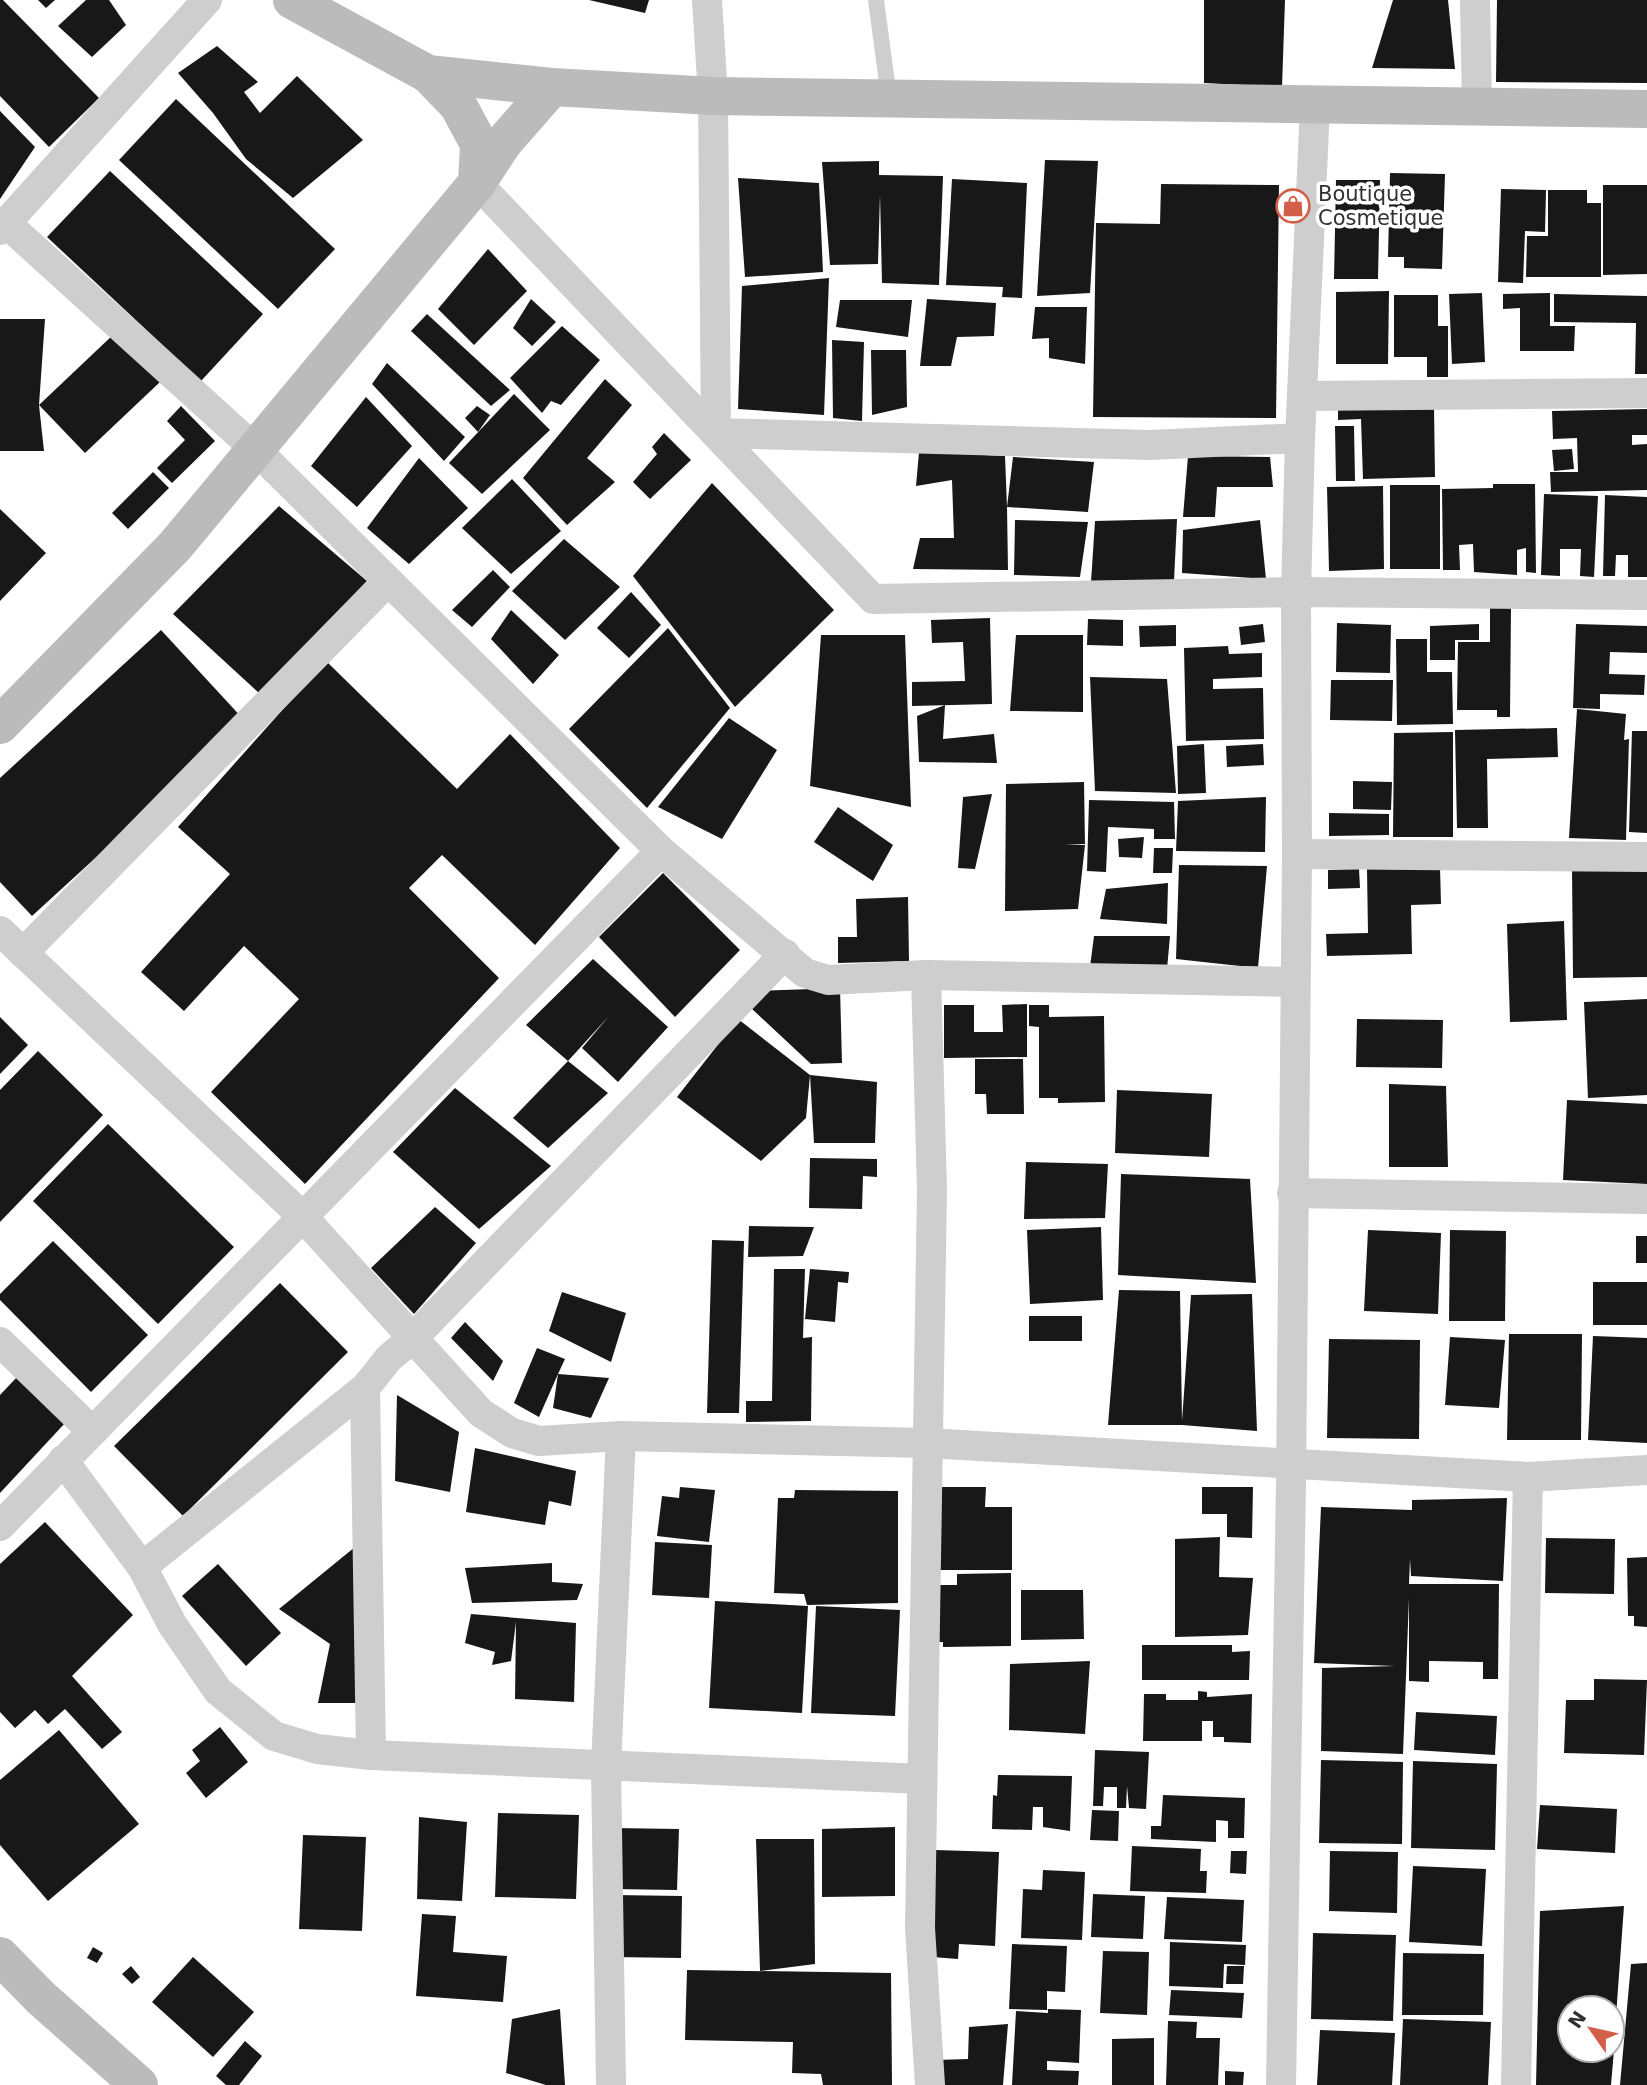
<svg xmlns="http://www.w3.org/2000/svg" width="1647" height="2085" viewBox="0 0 1647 2085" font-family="'DejaVu Sans',sans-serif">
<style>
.building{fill:#181818}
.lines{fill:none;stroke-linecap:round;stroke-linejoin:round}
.lane{stroke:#cecece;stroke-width:16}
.street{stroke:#cecece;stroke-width:30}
.secondary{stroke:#bbb;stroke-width:38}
.labels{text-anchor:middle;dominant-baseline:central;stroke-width:7;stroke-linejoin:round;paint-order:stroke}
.poi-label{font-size:21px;fill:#313131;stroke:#fff;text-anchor:start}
</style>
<rect width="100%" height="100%" fill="#fff"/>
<!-- building -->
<g class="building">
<path d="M0 0H3L99 98 49 147 0 96Z"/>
<path d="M38 0H55L46 8Z"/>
<path d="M86 0H109L126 25 92 57 58 26Z"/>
<path d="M589 0H649L645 13Z"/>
<path d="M1204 0H1285L1282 87 1204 83Z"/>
<path d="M1393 0H1448L1455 69 1372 68Z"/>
<path d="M1497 0H1647V83L1496 82Z"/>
<path d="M217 46 258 82 244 92 260 113 297 76 363 140 293 198 246 159 213 113 178 73Z"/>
<path d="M176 99 335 249 278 309 119 160Z"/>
<path d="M0 111 35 147 0 199Z"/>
<path d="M1045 160 1098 161 1090 293 1037 296Z"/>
<path d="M879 161V175L943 176 939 285 882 283 880 195 878 264 830 265 822 162Z"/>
<path d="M110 171 263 314 201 381 47 237Z"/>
<path d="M1390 173 1445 174 1442 269 1404 268V257H1388Z"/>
<path d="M738 178 819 183 823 272 745 277Z"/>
<path d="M952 179 1027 183 1022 298 1002 297 1003 287 946 285Z"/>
<path d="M1336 180H1380L1378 279H1334Z"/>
<path d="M1161 184 1279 185 1276 418 1093 417 1096 223 1160 224Z"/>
<path d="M1603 185H1647V274L1603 275Z"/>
<path d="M1501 189 1546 190 1545 232 1525 231 1523 283 1498 282Z"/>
<path d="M1548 190H1587V203H1601V277H1526L1527 236H1548Z"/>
<path d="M488 249 527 291 474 345 438 309Z"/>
<path d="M829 278 824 415 738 409 742 286Z"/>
<path d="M1389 291 1388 364H1336V292Z"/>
<path d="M1482 293 1485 362 1452 364 1449 294Z"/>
<path d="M1550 293V326H1575L1574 351H1520V308L1503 309V294Z"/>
<path d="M1554 294 1647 296V374H1635L1636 323 1554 322Z"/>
<path d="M1394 295H1438V326H1448V377H1427V357H1394Z"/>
<path d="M531 299 556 322 532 346 513 328Z"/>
<path d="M927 299 996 303 994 336 957 337 951 366H920Z"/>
<path d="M840 300H912L908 337 836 327Z"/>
<path d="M1035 307H1087L1085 364 1049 358V338L1032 339Z"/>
<path d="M427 314 510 390 491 406 411 331Z"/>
<path d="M0 319H45L39 405 44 451H0Z"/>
<path d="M562 326 600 360 561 405 551 401 542 413 510 378Z"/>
<path d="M115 333 160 382 85 453 39 405Z"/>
<path d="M832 340 864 342 862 421 833 418Z"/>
<path d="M871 350H906L907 407 872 415Z"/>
<path d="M387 363 465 437 444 461 372 384Z"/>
<path d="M605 379 632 405 587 458 615 482 567 525 523 478Z"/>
<path d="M514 394 550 430 482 494 449 463Z"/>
<path d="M366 397 412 446 357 507 311 466Z"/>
<path d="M181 406 215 441 172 483 157 468 185 440 167 421Z"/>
<path d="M477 406 490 415 478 432 465 418Z"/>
<path d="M1434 407 1435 477 1363 479 1361 419 1338 420V410Z"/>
<path d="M1647 409V435H1632V445L1647 444V490L1551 492 1550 472H1578L1577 438 1553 439 1552 411Z"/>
<path d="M1335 426H1354L1355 481H1336Z"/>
<path d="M664 433 691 460 650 499 633 482 657 454 652 447Z"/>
<path d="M1572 449 1574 469 1554 471 1552 450Z"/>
<path d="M919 452 1005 456 1007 507 1013 457 1094 462 1088 512 1007 507 1008 570 913 569 920 538H954L952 480 916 486Z"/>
<path d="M1188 456 1270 457 1273 487H1217L1215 517H1183Z"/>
<path d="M419 458 468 508 409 564 367 528Z"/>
<path d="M153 472 169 488 128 529 112 513Z"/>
<path d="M512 479 561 531 511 574 462 528Z"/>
<path d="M712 483 834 610 735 707 633 576Z"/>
<path d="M1493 484H1535L1536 573 1526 572V548L1517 550V575L1474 572 1473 544 1459 545 1460 570H1443L1442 489 1493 488Z"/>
<rect x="1390" y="485" width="50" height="84"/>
<path d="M1383 486 1384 569 1329 571 1327 487Z"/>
<path d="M1544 494 1598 496 1594 577 1580 576 1581 549H1560V576L1541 575Z"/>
<path d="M1605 495 1647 497V577H1628V555H1616L1615 576H1603Z"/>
<path d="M279 506 367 581 259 693 173 614Z"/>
<path d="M0 509 46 553 0 601Z"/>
<path d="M1177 519 1174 581 1091 582 1095 521Z"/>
<path d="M1015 520 1088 522 1080 577 1014 575Z"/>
<path d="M1260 520 1266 579 1182 573 1183 530Z"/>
<path d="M564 539 620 587 565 640 512 591Z"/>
<path d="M493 570 510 587 472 627 452 610Z"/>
<path d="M631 592 661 625 629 658 597 628Z"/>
<path d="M1490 607H1511L1510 717H1497V710H1457L1458 642H1490Z"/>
<path d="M511 610 559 655 533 684 491 639Z"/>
<path d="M990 618 992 704 912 706V682L965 681 963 642 932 643 931 620Z"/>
<path d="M1088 619 1123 620V646L1087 645Z"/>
<path d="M1337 623 1391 625 1390 673 1336 672Z"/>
<path d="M1263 624 1265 642 1241 645 1239 627Z"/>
<path d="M1479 624V640H1455V660H1430V626Z"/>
<path d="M1576 624 1647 626V653L1610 652 1609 674 1645 675 1644 695 1600 694V709L1573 708Z"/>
<path d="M1176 625V646L1140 647 1139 626Z"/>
<path d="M668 628 730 708 647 808 569 729Z"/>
<path d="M161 630 245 721 32 916 0 882V778Z"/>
<path d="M821 635H905L911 807 810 786Z"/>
<path d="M1016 635H1083V712L1010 711Z"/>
<path d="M1396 639H1427V672H1452L1453 724 1397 725Z"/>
<path d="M1228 646 1229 654 1262 653V677L1213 679V689L1263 688 1264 739 1186 741 1184 648Z"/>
<path d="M326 661 457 789 510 734 620 848 535 945 442 855 409 888 499 978 305 1184 211 1092 299 999 244 946 184 1011 141 972 230 874 178 827Z"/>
<path d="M1090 677 1167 679 1176 793 1095 791Z"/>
<path d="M1331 680H1393L1392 721 1330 720Z"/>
<path d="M945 705 943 739 994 734 997 763 919 762 917 716Z"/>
<path d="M1577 709 1626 714 1624 740 1629 739 1626 840 1569 838Z"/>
<path d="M729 718 777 750 722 839 658 807Z"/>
<path d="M1557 728 1558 757 1487 759 1488 828H1457L1455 730Z"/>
<path d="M1632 731H1647V833L1629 832Z"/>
<path d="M1453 732V837H1393L1394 733Z"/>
<path d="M1204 744 1206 793 1178 794 1177 746Z"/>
<path d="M1263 744 1264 765 1227 767 1226 746Z"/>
<path d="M1353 781 1392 782 1391 810 1353 809Z"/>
<path d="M1084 782 1085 844 1065 845H1085L1078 909 1005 911 1006 784Z"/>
<path d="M992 794 975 869 958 868 963 797Z"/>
<path d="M1266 797 1265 852 1176 851 1178 801Z"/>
<path d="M1089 800 1174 802 1175 839H1154V829L1108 827 1106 872 1087 871Z"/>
<path d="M838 807 893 845 873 881 814 842Z"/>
<path d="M1329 813 1389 814V835L1329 836Z"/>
<path d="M1144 837 1142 858 1119 857 1118 839Z"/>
<path d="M1154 848H1173L1172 873H1153Z"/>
<path d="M1179 865 1267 866 1258 968 1176 959Z"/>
<path d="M1647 865V977L1573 978 1572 866Z"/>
<path d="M1440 867 1441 904 1411 905 1412 954 1327 956 1326 934 1368 933 1367 869Z"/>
<path d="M1359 869 1360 888 1328 889V870Z"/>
<path d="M663 873 740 950 675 1017 599 937Z"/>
<path d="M1168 883 1167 924 1100 919 1106 889Z"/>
<path d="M908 897 909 961 838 963V937H857L856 899Z"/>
<path d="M1564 921 1567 1020 1510 1022 1507 924Z"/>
<path d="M1094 936H1170L1167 969 1090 967Z"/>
<path d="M593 959 668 1027 618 1082 582 1048 609 1016 568 1061 526 1025Z"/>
<path d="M840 988 842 1063 811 1064 751 1008 756 991Z"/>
<path d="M1647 999V1095L1588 1098 1584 1002Z"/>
<path d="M1027 1004V1057L944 1058V1005H974V1032H1003L1002 1005Z"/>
<path d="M1029 1005H1049V1017L1104 1016 1105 1102 1058 1103V1098H1039V1027L1029 1026Z"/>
<path d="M0 1017 28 1045 0 1074Z"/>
<path d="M738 1019 810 1075 806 1118 761 1161 677 1097Z"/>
<path d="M1357 1019 1443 1020 1442 1068 1356 1067Z"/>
<path d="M38 1051 103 1115 0 1222V1090Z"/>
<path d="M975 1059H1023L1024 1114H987L986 1094H975Z"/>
<path d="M568 1061 608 1093 548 1148 513 1118Z"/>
<path d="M810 1075 877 1082 875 1143H814Z"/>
<path d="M1389 1084 1446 1086 1448 1167H1389Z"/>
<path d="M455 1088 551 1166 479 1229 393 1152Z"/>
<path d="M1117 1090 1212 1094 1209 1157 1115 1153Z"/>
<path d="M1567 1100 1647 1104V1184L1563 1180Z"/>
<path d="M108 1124 234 1247 158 1324 33 1201Z"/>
<path d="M810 1158 877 1159V1177L863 1176 862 1209 809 1208Z"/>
<path d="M1026 1162 1108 1164 1105 1218 1024 1219Z"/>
<path d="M1121 1174 1250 1179 1256 1283 1118 1275Z"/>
<path d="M435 1207 476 1243 414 1314 371 1268Z"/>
<path d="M749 1226 814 1227 803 1256 748 1257Z"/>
<path d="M1101 1227 1103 1300 1030 1304 1027 1230Z"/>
<path d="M1368 1230 1441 1233 1438 1314 1364 1311Z"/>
<path d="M1450 1230 1506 1231 1505 1321H1449Z"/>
<rect x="1636" y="1236" width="11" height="27"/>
<path d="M712 1240 744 1241 739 1413H707Z"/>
<path d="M53 1241 148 1335 91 1392 0 1300V1294Z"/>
<path d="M774 1269H805L803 1338 812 1337 811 1421 746 1422V1401H772Z"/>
<path d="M810 1269 849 1272 848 1283 838 1282 835 1322 805 1319Z"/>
<rect x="1593" y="1282" width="54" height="43"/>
<path d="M280 1283 348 1352 183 1516 114 1446Z"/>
<path d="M1119 1290 1180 1291 1182 1421 1191 1295 1252 1294 1257 1431 1182 1425H1108Z"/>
<path d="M562 1292 626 1313 611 1362 549 1331Z"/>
<rect x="1029" y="1316" width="53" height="25"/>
<path d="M465 1322 503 1361 493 1381 451 1338Z"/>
<path d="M1509 1334H1582L1581 1440H1507Z"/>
<path d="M1593 1336 1647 1338V1443L1588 1440Z"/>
<path d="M1450 1337 1505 1340 1499 1408 1445 1405Z"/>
<path d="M1329 1339 1420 1340 1419 1439 1327 1438Z"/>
<path d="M537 1348 565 1359 558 1374 609 1378 591 1418 553 1408 558 1374 539 1417 514 1403Z"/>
<path d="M18 1376 66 1422 0 1493V1395Z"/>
<path d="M397 1395 459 1432 450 1492 395 1481Z"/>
<path d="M475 1448 576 1471 571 1506 549 1501 545 1525 466 1512Z"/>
<path d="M680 1487 715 1490 709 1542 657 1536 662 1496 679 1498Z"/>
<path d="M938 1487H986L985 1507H1012V1570H937Z"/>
<path d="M1202 1487H1253L1252 1538 1227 1537V1514H1202Z"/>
<path d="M795 1490 898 1491V1603L807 1605 804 1594 774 1593 778 1498H794Z"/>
<path d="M1507 1498 1503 1581 1411 1576 1410 1559 1409 1584H1499L1498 1679H1483V1662L1429 1661V1682L1409 1681V1598L1403 1754 1321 1751 1322 1668 1395 1666 1314 1663 1321 1507 1412 1510V1500Z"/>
<path d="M45 1522 133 1615 72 1676 122 1732 102 1749 65 1709 48 1724 35 1710 15 1728 0 1712V1564Z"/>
<path d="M1220 1537 1219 1577 1253 1578 1248 1635 1175 1637V1539Z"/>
<path d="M366 1538 365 1703H318L330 1644 279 1609Z"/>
<path d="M1546 1538 1615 1539 1614 1594 1545 1593Z"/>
<path d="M655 1542 712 1545 709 1598 652 1595Z"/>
<path d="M1647 1557V1627L1634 1626V1616H1628L1627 1558Z"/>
<path d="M552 1563V1582L583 1584 577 1600 472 1603 465 1568Z"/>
<path d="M218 1564 281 1633 246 1666 182 1596Z"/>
<path d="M1011 1573V1646L943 1647V1642H933V1585H957V1574Z"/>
<path d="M1021 1590H1083L1084 1639 1021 1640Z"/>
<path d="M715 1601 808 1606 802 1713 709 1708Z"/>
<path d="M816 1606 900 1610 895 1716 811 1713Z"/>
<path d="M471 1614 576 1623 574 1702 515 1699 516 1622 511 1661 492 1665 495 1652 465 1643Z"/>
<path d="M1142 1645H1232V1652L1250 1651 1249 1680H1142Z"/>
<path d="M1090 1661 1085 1734 1009 1730 1010 1664Z"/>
<path d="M1594 1679 1647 1680 1644 1755 1564 1753 1566 1700H1594Z"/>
<path d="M1198 1691 1207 1692V1697L1252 1694 1251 1743 1224 1742V1737H1213V1721H1202V1741H1143L1144 1694H1166V1700H1198Z"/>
<path d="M1416 1712 1497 1716 1495 1755 1414 1750Z"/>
<path d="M220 1727 248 1762 206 1798 186 1773 200 1761 192 1750Z"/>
<path d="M59 1730 139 1824 48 1901 0 1845V1780Z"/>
<path d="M1095 1750 1149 1752 1146 1809 1129 1808 1127 1786 1126 1808H1117V1787H1104L1103 1806H1093Z"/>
<path d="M1321 1760 1403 1762 1402 1844 1319 1843Z"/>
<path d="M1413 1761 1497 1764 1495 1850 1411 1848Z"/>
<path d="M998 1775 1072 1776 1070 1831 1043 1827V1807H1033L1032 1830 992 1829 993 1795 997 1796Z"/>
<path d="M1163 1795 1245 1798 1244 1838H1228V1821L1216 1820V1842L1151 1839V1826H1161Z"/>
<path d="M1540 1805 1617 1809 1615 1853 1537 1849Z"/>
<path d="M1092 1810 1119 1811 1118 1841 1090 1840Z"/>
<path d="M498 1813 579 1815 576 1899 495 1897Z"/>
<path d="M419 1817 467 1822 462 1901 417 1899Z"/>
<path d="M895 1827V1896L822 1897V1829Z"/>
<path d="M613 1828 679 1829 677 1890 612 1889Z"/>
<path d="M303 1835 366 1837 362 1931 299 1929Z"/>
<path d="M756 1839H814L815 1964 760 1971Z"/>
<path d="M1132 1846 1201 1849 1200 1871H1207L1206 1893 1130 1891Z"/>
<path d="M936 1850 999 1852 995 1946 959 1944 958 1959 932 1957Z"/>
<path d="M1231 1851H1247L1246 1874 1230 1873Z"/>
<path d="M1330 1851 1398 1852 1397 1913 1329 1911Z"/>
<path d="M1413 1866 1486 1869 1482 1946 1409 1942Z"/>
<path d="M1043 1870 1085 1872 1082 1940 1021 1938 1023 1889 1042 1890Z"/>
<path d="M1093 1894 1145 1896 1143 1939 1091 1937Z"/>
<path d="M614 1895 682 1896 681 1958 613 1957Z"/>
<path d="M1167 1897 1244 1900 1242 1942 1164 1939Z"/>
<path d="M1624 1906 1614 2044 1612 2008H1570V2050H1614L1611 2085H1536L1540 1911Z"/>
<path d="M422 1914 456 1916 453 1952 507 1956 503 2002 416 1996Z"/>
<path d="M1313 1933 1396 1935 1393 2021 1311 2019Z"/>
<path d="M1170 1942 1246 1945 1245 1965 1224 1964 1223 1988 1169 1986Z"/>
<path d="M1012 1944 1067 1946 1065 1992 1047 1991V2010L1009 2009Z"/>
<path d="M93 1947 103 1953 97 1963 87 1958Z"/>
<path d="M1103 1951 1149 1952 1147 2015 1100 2013Z"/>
<path d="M1403 1953 1484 1954 1483 2015H1402Z"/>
<path d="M193 1957 254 2012 213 2057 152 2002Z"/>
<path d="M1647 1963V2085H1620L1631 1964Z"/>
<path d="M131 1966 140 1977 132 1984 122 1974Z"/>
<path d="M1227 1966H1244L1243 1984H1226Z"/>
<path d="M687 1970 891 1973 892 2085H823L821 2074 792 2073 793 2042 685 2040Z"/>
<path d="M1171 1990 1244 1993 1242 2018 1169 2015Z"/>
<path d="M560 2009 565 2085H546L506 2073 512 2019Z"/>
<path d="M1048 2009 1081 2010 1079 2063 1047 2061V2070L1079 2071 1078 2085H1012L1016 2011 1048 2013Z"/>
<path d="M1403 2019 1491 2022 1488 2085H1400Z"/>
<path d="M1168 2021 1197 2022 1196 2038H1220L1218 2085H1166Z"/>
<path d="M1008 2024 1003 2085H939L936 2060 968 2059 969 2027Z"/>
<path d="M1320 2030 1395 2033 1392 2085H1317Z"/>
<path d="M1154 2038V2085H1112V2039Z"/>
<path d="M245 2041 262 2056 239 2085H226L216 2076Z"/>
<path d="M1225 2071 1244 2072 1243 2085H1225Z"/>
</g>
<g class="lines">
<!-- lane -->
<path class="lane" d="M876 0 889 98"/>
<!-- street -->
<g class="street">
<path d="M707 0 713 96 716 433 1150 445 1300 438"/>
<path d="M1475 0 1477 107"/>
<path d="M477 183 873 599 1296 592 1647 595"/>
<path d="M6 223 255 449 661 851 805 973 828 980 926 975 1294 982"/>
<path d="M0 230 207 0"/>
<path d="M1302 396 1647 393"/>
<path d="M1297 854 1647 857"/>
<path d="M0 931 302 1216 481 1413 512 1433 539 1441 621 1436 926 1443 1528 1477 1647 1470"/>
<path d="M23 953 388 581"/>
<path d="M926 975 932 1190 920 1928 930 2085"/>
<path d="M1292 1193 1647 1199"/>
<path d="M0 1342 92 1431"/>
<path d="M63 1460 142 1567 172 1624 218 1691 274 1736 317 1749 371 1755 922 1779"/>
<path d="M0 1526 661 851"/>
<path d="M142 1567 365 1388"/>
<path d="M371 1755 365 1388 389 1358 413 1338 785 954"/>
<path d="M611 2085 606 1766 621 1436"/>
<path d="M1281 2085 1291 1481 1297 854 1296 592 1300 438 1315 106"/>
<path d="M1516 2085 1528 1477"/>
</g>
<!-- secondary -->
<g class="secondary">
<path d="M292 0 428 74 552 87 713 96 1647 109"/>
<path d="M477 183 503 143 552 87"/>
<path d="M0 725 175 546 477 183 479 144 458 105 428 74"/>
<path d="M0 1956 40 1997 139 2085"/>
</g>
</g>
<!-- icons -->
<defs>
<symbol id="shop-ring" viewBox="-11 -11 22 22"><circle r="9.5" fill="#fff" stroke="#d35f48" stroke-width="1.5"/><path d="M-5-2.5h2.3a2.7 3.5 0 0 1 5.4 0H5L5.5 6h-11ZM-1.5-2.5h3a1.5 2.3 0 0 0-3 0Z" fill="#d35f48"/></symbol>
</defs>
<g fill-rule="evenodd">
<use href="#shop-ring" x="1274" y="187" width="38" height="38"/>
</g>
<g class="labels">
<!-- poi labels -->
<g class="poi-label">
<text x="1318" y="194">Boutique<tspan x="1318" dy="24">Cosmetique</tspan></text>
</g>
</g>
<!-- north arrow -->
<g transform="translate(1591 2029) rotate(304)"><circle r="33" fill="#ffffff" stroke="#adadad" stroke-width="2"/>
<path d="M0-5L12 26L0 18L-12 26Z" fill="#d35f48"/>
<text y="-10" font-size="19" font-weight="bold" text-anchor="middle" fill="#313131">N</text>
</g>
</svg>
